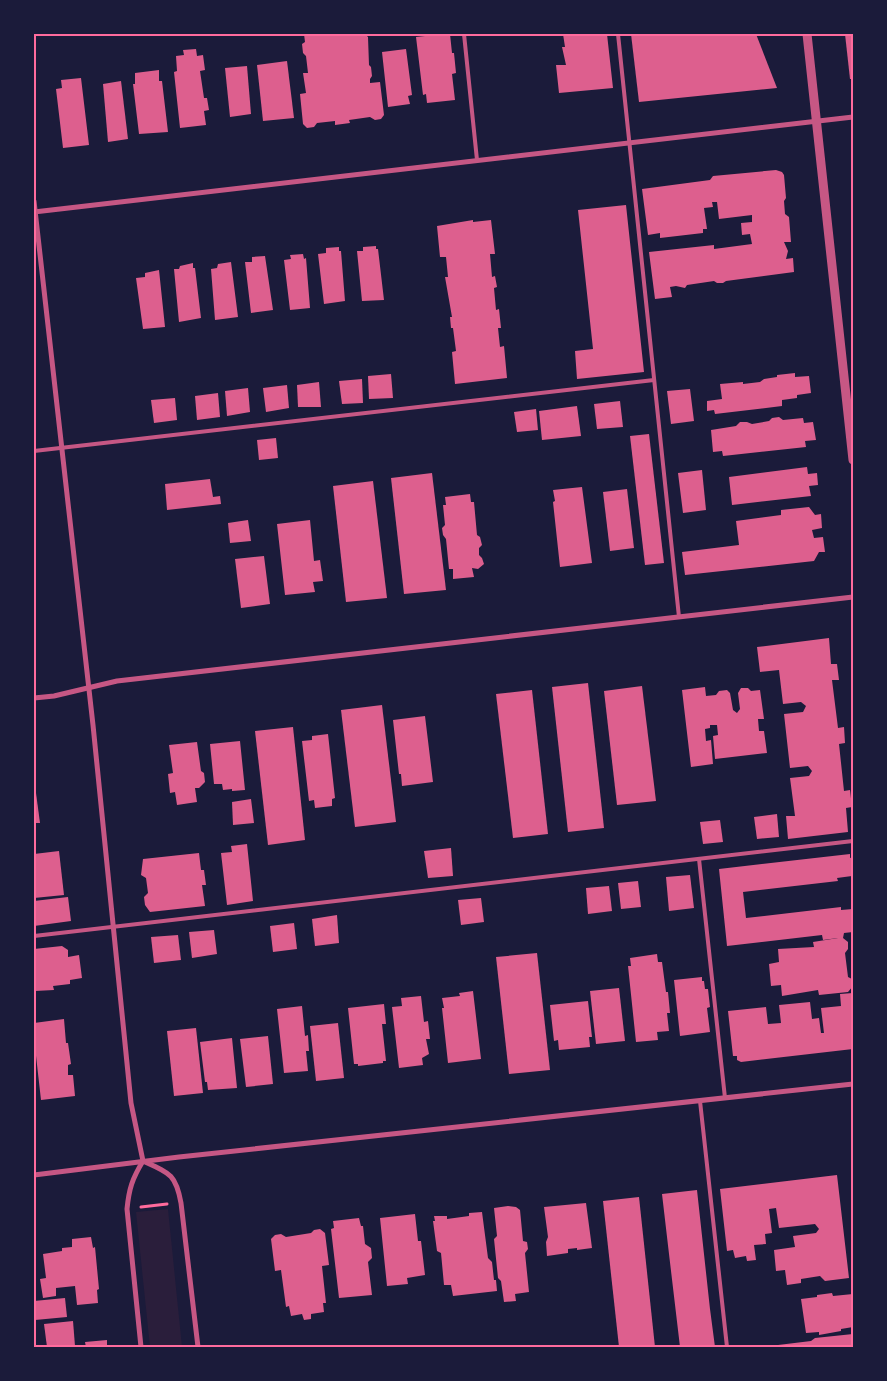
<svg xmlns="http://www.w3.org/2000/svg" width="887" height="1381" viewBox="0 0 887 1381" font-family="Signika,sans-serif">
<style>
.green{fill:#2a1e3b}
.building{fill:#dd5f8e}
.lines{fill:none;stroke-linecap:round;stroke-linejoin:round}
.path{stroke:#ff6b9d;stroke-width:3}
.service{stroke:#c65784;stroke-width:4}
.minor{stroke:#c65784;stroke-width:5}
.tertiary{stroke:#c65784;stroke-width:9}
.neatline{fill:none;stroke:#ff6b9d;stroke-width:2}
</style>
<rect width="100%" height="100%" fill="#1b1b3a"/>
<!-- green -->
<path class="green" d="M168 1209 182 1347H150L136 1212Z"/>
<!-- building -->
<g class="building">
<path d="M304 34H365L368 37 369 65 371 67 372 76 370 79V83L380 82 384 115 381 119 375 120 370 117 349 120 350 123 335 125V121L317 123 314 127 307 128 303 124 300 94 306 93 303 73H308L306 56 303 53 302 44 305 42Z"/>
<path d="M443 34H450L452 53H454L456 73 452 74 455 100 427 103 426 94 423 95 416 37Z"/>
<path d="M563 34H607L613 88 559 93 556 65H566L562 47H565Z"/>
<path d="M631 34H756L777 88 639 102Z"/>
<path d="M845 34H853V79H850Z"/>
<path d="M196 49 197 56 203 55 205 70 200 71 204 98H207L209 110 204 111 206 125 180 128 174 72 177 71 176 56 184 55 183 50Z"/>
<path d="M406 49 412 95 408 96 410 104 388 107 382 52Z"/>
<path d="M287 61 294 118 263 121 257 65Z"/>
<path d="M247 66 251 114 230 117 225 68Z"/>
<path d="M159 70V81H162L168 132 139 134 133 84H135V73Z"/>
<path d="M81 78 89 145 63 148 56 89 62 88 61 80Z"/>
<path d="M121 81 128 139 108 142 103 84Z"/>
<path d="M776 170 782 172 784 175 786 198 784 201 785 214 789 217 791 242H784L788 251 786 259 793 258 794 272 726 281 723 283H717L714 281 687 285 685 288 676 286 670 287 672 297 655 299 649 252 714 245V249L752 244 750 234 742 235 741 223 752 222V215L719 219 717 202H712L713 207 704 208 707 229H703V233L660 238V233L648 235 642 189 710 180 713 176Z"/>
<path d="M626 205 644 372 577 379 575 351 593 349 578 210Z"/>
<path d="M473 220V222L491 220 495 254H490L492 277 495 276 497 287 494 288 496 310 499 309 501 328H498L500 347 504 346 507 378 455 384 452 352 456 351 453 328H451L450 317H452L445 277H448L446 257H440L437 226Z"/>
<path d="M376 246V249H378L384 300 362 301 357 251H363V247Z"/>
<path d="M339 247V251H341L345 301 324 304 318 254 326 253V248Z"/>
<path d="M303 254 304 259 306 258 310 308 290 310 284 260 291 259 290 255Z"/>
<path d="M265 256 273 310 251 313 245 262H252V257Z"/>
<path d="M231 262 238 317 215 320 211 269 217 268 218 264Z"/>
<path d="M193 263V268H195L201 318 179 322 174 269H179L180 266Z"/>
<path d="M159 270 165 327 143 329 136 278 145 277V273Z"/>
<path d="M795 373V377L809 376 811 393 797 395V398L782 400V406L715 414 714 410 707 411V401L722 399 720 384 743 382V384L760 382 764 379 777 377V375Z"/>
<path d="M391 374 393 398 369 399 368 376Z"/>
<path d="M362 379 363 403 342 404 339 381Z"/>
<path d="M319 382 321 407H298L297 385Z"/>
<path d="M287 385 289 408 266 412 263 388Z"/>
<path d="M248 388 250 412 227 416 225 391Z"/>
<path d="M690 389 694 421 671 424 667 391Z"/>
<path d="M218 393 220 417 197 420 195 396Z"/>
<path d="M175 398 177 420 154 423 151 400Z"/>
<path d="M620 401 623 427 597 429 594 404Z"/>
<path d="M577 406 581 436 542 440 539 411Z"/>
<path d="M536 409 538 430 517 432 514 412Z"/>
<path d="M779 417 783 420 803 418 804 423 813 422 816 440 805 441 806 447 723 456 722 451 713 452 711 430 736 426 740 422H747L752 424 769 421 772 418Z"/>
<path d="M649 434 664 563 645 565 630 436Z"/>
<path d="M276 438 278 458 259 460 257 440Z"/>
<path d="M807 467 808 474 817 473 818 485 809 486 811 496 732 505 729 477Z"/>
<path d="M702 470 706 510 683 513 678 473Z"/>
<path d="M432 473 446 590 404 594 391 478Z"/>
<path d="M210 479 213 497 220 496 221 504 167 510 165 484Z"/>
<path d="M373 481 387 598 346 602 333 486Z"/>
<path d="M582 487 592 563 560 567 553 502 555 501 553 490Z"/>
<path d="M627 489 634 548 610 551 603 492Z"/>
<path d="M470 494 471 502H474L477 535 480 537 482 545 479 548V555L482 558 484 564 478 569 472 568 474 577 453 579V569H449L446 539 443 535 442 528 445 525 443 505H446L445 497Z"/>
<path d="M809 507 815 515 821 514 822 528 812 530 814 538 823 537 825 552H819L814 561 685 575 682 552 739 545 736 521 781 515V510Z"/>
<path d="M248 520 251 541 230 543 228 523Z"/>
<path d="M310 520 314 561 320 560 323 581 313 582 315 592 285 595 277 524Z"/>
<path d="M264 556 270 604 241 608 235 559Z"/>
<path d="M829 638 831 664H837L839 680H832L838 728 844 727 845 743 839 744 844 791 850 790 852 807 846 808 848 832 788 839 786 816H795L790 778 809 776 812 771 808 766 790 768 784 714 803 712 806 706 801 702 783 704 779 670 760 672 757 647Z"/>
<path d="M588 683 604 828 568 832 552 687Z"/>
<path d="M642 686 656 801 617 805 604 691Z"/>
<path d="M705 687 706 696 716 695 719 691 727 690 730 693 733 710 737 713 740 709 738 693 741 688H748L751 691 760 690 764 719H758L759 731H764L767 753 715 759 713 736 718 735 717 725H710V728L705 729 706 741 711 740 713 764 691 767 682 690Z"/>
<path d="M532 690 548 834 513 838 496 694Z"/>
<path d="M382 705 396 822 355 827 341 710Z"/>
<path d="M425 716 433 782 402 786 401 774H399L393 720Z"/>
<path d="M293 727 305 840 268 845 255 731Z"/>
<path d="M328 734 335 798 332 799V806L315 808 314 800 309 801 302 741 312 740V736Z"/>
<path d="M240 741 245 790 232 791V789L223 790 222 784H214L210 744Z"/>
<path d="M197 742 201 771 204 773 205 782 199 788H195L197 802 177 805 175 792 170 793 168 774 173 773 169 745Z"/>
<path d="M34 778 40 823H34Z"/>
<path d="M251 799 254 823 233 825 232 802Z"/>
<path d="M777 814 779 837 757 839 754 817Z"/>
<path d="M720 820 723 842 703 844 700 822Z"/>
<path d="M247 844 253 901 227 905 221 853 232 852 231 846Z"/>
<path d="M451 848 453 876 428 878 424 851Z"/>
<path d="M59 851 64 895 34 898V854Z"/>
<path d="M199 853 201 870H204L206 885H202L205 906 150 912 145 905 144 897 148 893 146 878 141 875 143 859Z"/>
<path d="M850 854V858L853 857 852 876 837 878 838 881 743 892 746 918 841 907V910L853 909V932L844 933 843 938 848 942V949L845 953 848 977 852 979 853 986 848 992 819 995 818 990 782 996 781 985 771 986 769 964 779 962 778 949 814 947 813 942 838 938 823 940 822 935 727 946 719 869Z"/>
<path d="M690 875 694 908 669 911 666 877Z"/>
<path d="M638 881 641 907 621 909 618 883Z"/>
<path d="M609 886 612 911 588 914 586 888Z"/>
<path d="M68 897 71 921 34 926V901Z"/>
<path d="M481 898 484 922 461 925 458 900Z"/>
<path d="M337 915 339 943 315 946 312 919Z"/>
<path d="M294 923 297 949 273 952 270 926Z"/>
<path d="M214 930 217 954 192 958 189 932Z"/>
<path d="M178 935 181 960 154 963 151 937Z"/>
<path d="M62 946 68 950V957L79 955 82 978 70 980V984L53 986 54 990 35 991 34 949Z"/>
<path d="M537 953 550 1070 509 1074 496 957Z"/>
<path d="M657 954 658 962H662L666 992H668L670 1013H667L669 1031 657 1032 658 1040 636 1042 628 966H631L630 958Z"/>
<path d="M702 977V981H704L705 989H708L710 1007 707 1008 710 1032 680 1036 674 980Z"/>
<path d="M619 988 625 1041 596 1044 590 991Z"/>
<path d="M473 991 481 1059 448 1063 442 1008H444L442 998 460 996 459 993Z"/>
<path d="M853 993V1049L741 1062 737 1060V1056H733L728 1011 766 1007 768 1024 781 1023 779 1005 810 1002 812 1019 819 1018 821 1033H824L821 1008 841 1006 840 994Z"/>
<path d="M421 996 424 1022 428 1021 430 1039H426L429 1054 422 1058 423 1065 399 1068 392 1007 402 1006 401 998Z"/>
<path d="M588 1001 592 1037H589L590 1047 559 1050 558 1040 554 1041 550 1005Z"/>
<path d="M384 1004 386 1024H382L386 1061H383V1063L358 1066V1064H354L348 1008Z"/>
<path d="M302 1006 305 1036 308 1035 309 1051H306L308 1071 284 1073 277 1009Z"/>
<path d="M64 1019 66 1043H68L71 1064 68 1065V1075H73L75 1096 41 1100 34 1038V1023Z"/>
<path d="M338 1023 344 1078 316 1081 310 1026Z"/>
<path d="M196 1028 203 1093 174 1096 167 1031Z"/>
<path d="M268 1036 273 1084 246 1087 240 1039Z"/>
<path d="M232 1038 237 1088 208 1090 207 1082H205L200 1042Z"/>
<path d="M837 1175 849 1278 825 1281 820 1276 801 1279V1283L787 1285 785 1270 776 1271 774 1250 795 1247 793 1236 816 1233 819 1229 815 1224 779 1228 776 1208 769 1209 772 1233 765 1234 766 1244 754 1245 756 1260 747 1261 746 1256 735 1258 733 1250 727 1251 720 1189Z"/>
<path d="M697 1190 710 1309 715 1347H680L669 1254 662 1194Z"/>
<path d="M639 1197 655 1347H619L603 1201Z"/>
<path d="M586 1203 592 1248 577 1250V1248L568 1249V1253L547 1256 546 1242 548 1237 544 1207Z"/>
<path d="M508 1206 516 1207 520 1210 523 1241 527 1242 528 1249 525 1253 529 1292 515 1294 516 1301 504 1302 501 1281 498 1278 494 1239 497 1236 494 1208Z"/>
<path d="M482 1212 488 1258 492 1262 494 1280H496L497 1291 453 1296 451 1285H444L441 1253 437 1251 433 1221H435L434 1216H447V1219L469 1216V1213Z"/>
<path d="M415 1214 418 1241H421L425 1275 407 1278 408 1284 387 1286 380 1218Z"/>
<path d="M359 1218 361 1226H363L365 1244 371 1248 372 1258 368 1262 372 1295 339 1298 331 1229 334 1228 333 1221Z"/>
<path d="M320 1229 325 1233 329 1265 322 1266 326 1303H323L324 1312 311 1314V1319L304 1320 302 1314 291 1316 289 1306 286 1307 281 1270 275 1271 271 1239 275 1235 281 1234 286 1237 311 1233 314 1230Z"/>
<path d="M91 1237 93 1248 95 1247 99 1289 97 1290 98 1303 77 1305 75 1286 56 1288V1296L43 1298 40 1279 46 1278 43 1254 62 1251V1248L72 1247V1239Z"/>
<path d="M832 1293 833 1296 853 1294V1327L841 1329V1331L819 1335V1332L806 1333 801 1299 817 1297V1295Z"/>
<path d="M65 1298 67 1317 35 1320 34 1301Z"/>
<path d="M73 1321 75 1346 47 1347 44 1324Z"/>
<path d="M853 1334V1347H779L778 1345 811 1341 815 1338Z"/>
<path d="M107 1340V1347H86L85 1342Z"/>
</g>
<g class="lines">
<!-- path -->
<path class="path" d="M141 1207 167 1204"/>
<!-- service -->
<g class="service">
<path d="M464 34 477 160"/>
<path d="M618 34 679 617"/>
<path d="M34 451 654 380"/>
<path d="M699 859 725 1098"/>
<path d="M34 936 853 841"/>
<path d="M700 1101 727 1347"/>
</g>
<!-- minor -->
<g class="minor">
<path d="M34 201 93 725 131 1103 143 1161"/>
<path d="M34 212 853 117"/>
<path d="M34 698 54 696 117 681 853 597"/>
<path d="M145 1162C170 1173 176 1175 181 1203L198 1347"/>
<path d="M34 1175 179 1157 853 1084"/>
<path d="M141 1347 127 1209C129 1189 132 1179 143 1161"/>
</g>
<!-- tertiary -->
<path class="tertiary" d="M807 34 853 460"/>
</g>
<!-- border -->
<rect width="887" height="1381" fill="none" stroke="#1b1b3a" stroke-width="70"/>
<rect x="35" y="35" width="817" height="1311" class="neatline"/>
</svg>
